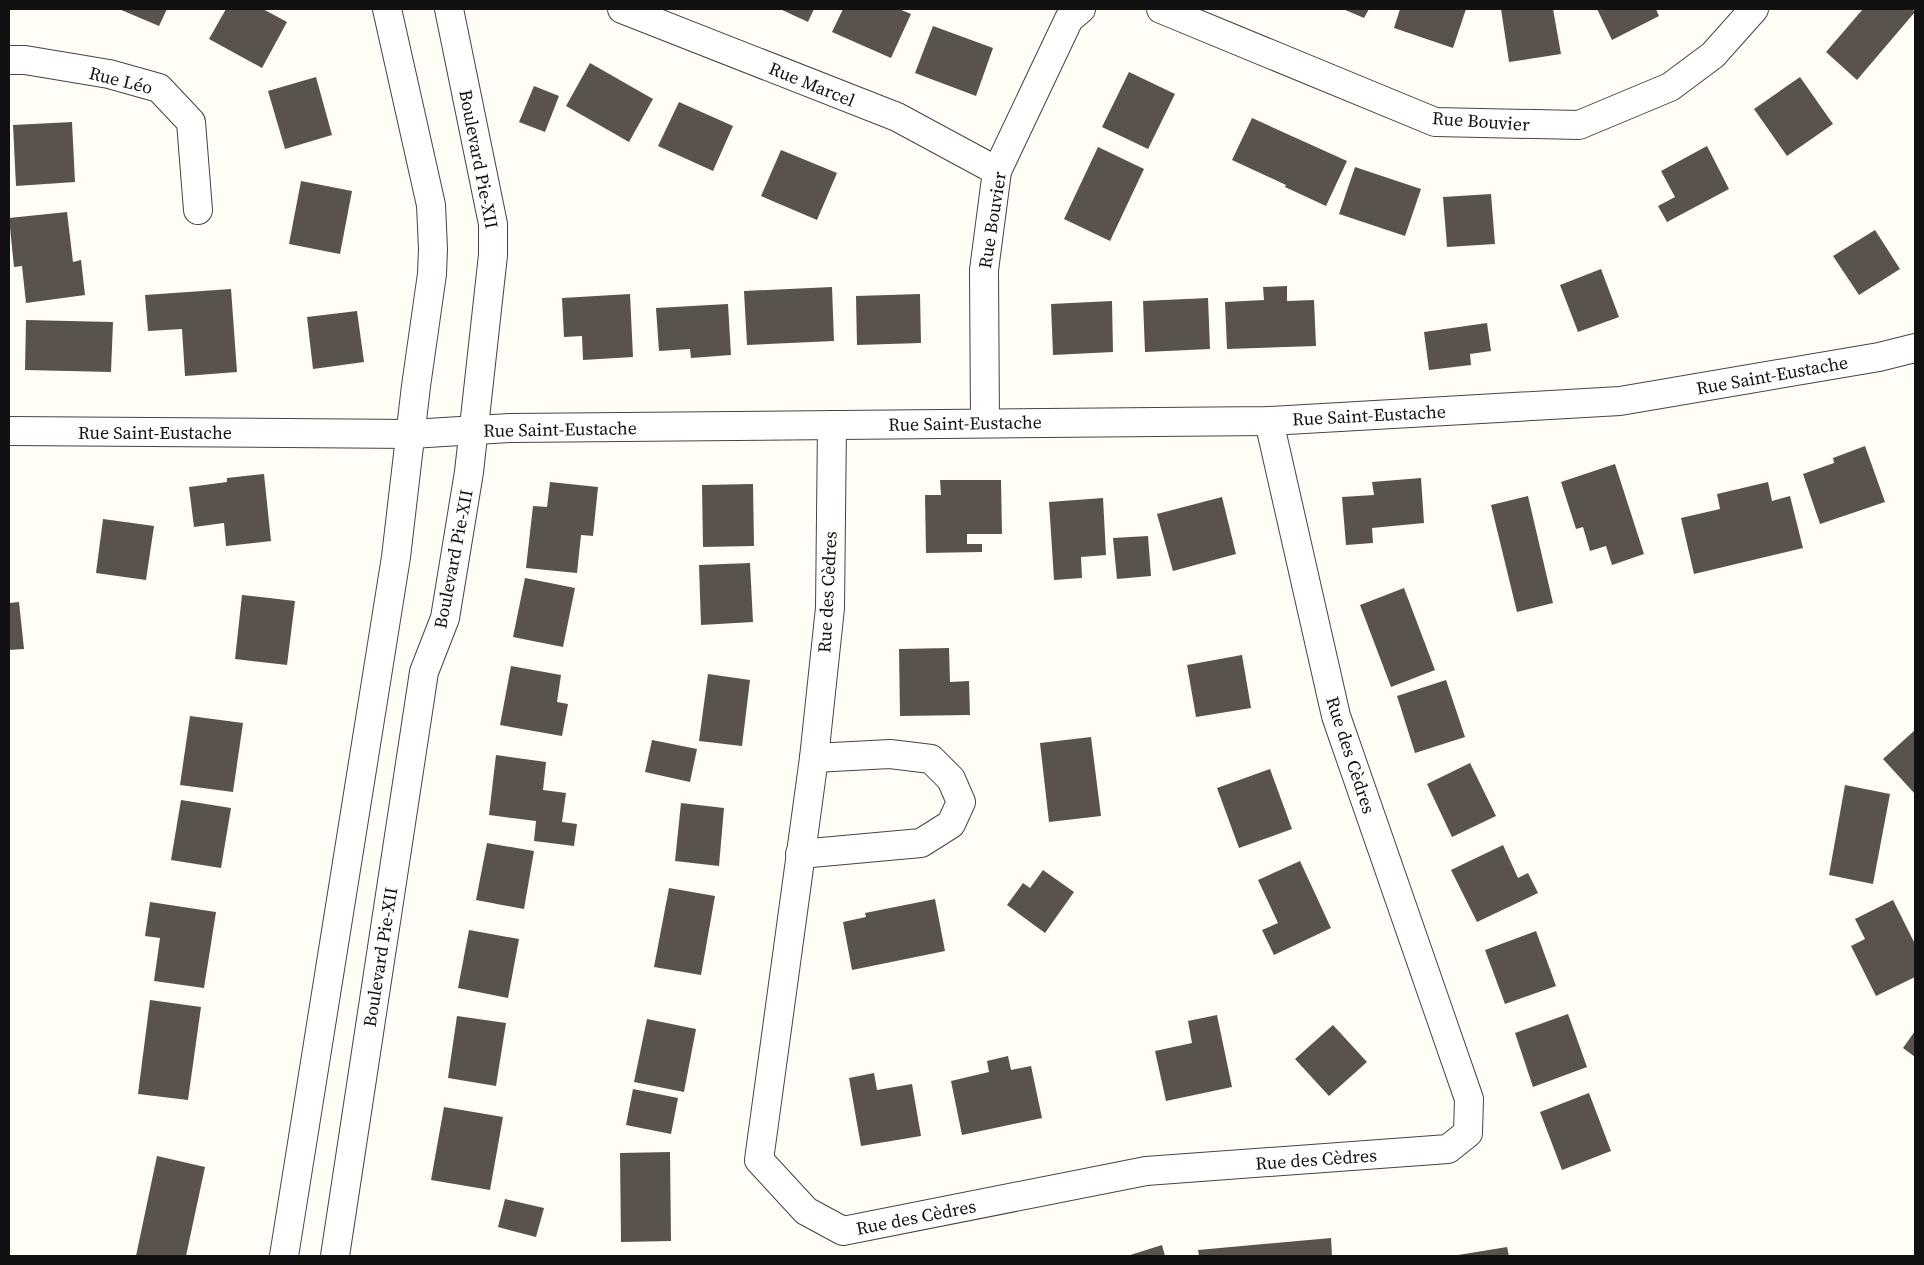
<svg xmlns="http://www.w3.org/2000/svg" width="1924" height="1265" viewBox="0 0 1924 1265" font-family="'Source Serif 4',serif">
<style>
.building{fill:#5a524d}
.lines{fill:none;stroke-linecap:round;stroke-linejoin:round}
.minor-casing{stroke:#444;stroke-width:30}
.minor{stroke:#fff;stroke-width:28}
.labels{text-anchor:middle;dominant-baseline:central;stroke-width:5;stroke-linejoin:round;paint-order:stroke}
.street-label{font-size:18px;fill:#111;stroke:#fff}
</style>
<rect width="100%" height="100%" fill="#fffdf5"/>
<!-- building -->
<g class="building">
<path d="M119 9H167L159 26Z"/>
<path d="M226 9H263L287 22 262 68 209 39Z"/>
<path d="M780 9H814L808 22Z"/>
<path d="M843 9H899L911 14 891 58 832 32Z"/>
<path d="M1343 9H1369L1364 18Z"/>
<path d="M1400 9H1466L1453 48 1394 28Z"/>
<path d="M1501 9H1553L1561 54 1509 62Z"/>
<path d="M1597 9H1656L1659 16 1612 40Z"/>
<path d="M1863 9H1912L1915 12 1857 80 1826 52Z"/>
<path d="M933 26 993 48 976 96 915 73Z"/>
<path d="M590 63 653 99 629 142 566 106Z"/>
<path d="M1129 72 1175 94 1148 149 1102 127Z"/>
<path d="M316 77 332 135 285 149 268 91Z"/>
<path d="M1800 77 1833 124 1787 156 1754 109Z"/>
<path d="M534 86 559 96 545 132 519 122Z"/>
<path d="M679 102 733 126 713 171 658 146Z"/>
<path d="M1252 118 1347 161 1326 206 1285 187 1286 185 1232 160Z"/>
<path d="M72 122 75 182 16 186 13 125Z"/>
<path d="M1707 146 1729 189 1667 222 1658 206 1675 197 1661 171Z"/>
<path d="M1098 147 1144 169 1110 241 1064 219Z"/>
<path d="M781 150 837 173 817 220 761 196Z"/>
<path d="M1355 167 1421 189 1405 236 1339 214Z"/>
<path d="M301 181 352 191 340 254 289 244Z"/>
<path d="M1491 194 1495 244 1447 247 1443 197Z"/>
<path d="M67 212 73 262 81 260 85 295 26 303 22 266 14 267 9 218Z"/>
<path d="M1875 230 1900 269 1859 295 1833 256Z"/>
<path d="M1601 269 1619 317 1578 332 1560 285Z"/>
<path d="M1287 286V301L1314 300 1316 346 1227 349 1225 302 1264 300 1263 287Z"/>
<path d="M832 287 834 341 747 345 744 291Z"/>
<path d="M231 289 237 372 185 376 182 329 148 331 145 295Z"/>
<path d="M630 294 633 357 583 360 582 336 564 337 562 298Z"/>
<path d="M920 294 921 343 857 345 856 296Z"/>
<path d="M1208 298 1210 349 1145 352 1143 301Z"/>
<path d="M1112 301 1113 352 1053 355 1051 304Z"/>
<path d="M728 304 731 355 691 358 690 349 659 351 656 308Z"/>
<path d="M357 311 364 362 313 369 307 317Z"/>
<path d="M26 320 113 322 111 372 25 370Z"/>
<path d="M1487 323 1491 351 1470 354 1471 365 1429 370 1424 332Z"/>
<path d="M1865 446 1885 502 1820 524 1803 474 1834 463 1833 458Z"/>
<path d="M1615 464 1644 554 1612 565 1606 546 1590 551 1583 527 1576 529 1561 482Z"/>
<path d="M264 474 271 541 226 546 224 523 194 527 189 487 227 482V478Z"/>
<path d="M1421 478 1424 523 1372 528 1373 543 1346 545 1342 497 1374 495 1372 482Z"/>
<path d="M940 480H1001L1002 534H967V544H982V552L926 553 925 495H941Z"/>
<path d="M550 482 598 487 593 536 581 535 577 573 526 568 533 506 547 507Z"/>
<path d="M1768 482 1772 501 1790 496 1803 548 1694 574 1681 518 1720 509 1717 494Z"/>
<path d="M753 484 754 546 703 547 702 485Z"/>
<path d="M1528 496 1553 603 1517 612 1491 505Z"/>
<path d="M1222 497 1236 554 1173 571 1157 514Z"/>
<path d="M1103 498 1106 555 1081 557 1082 578 1054 580 1049 502Z"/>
<path d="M103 519 154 526 146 580 96 573Z"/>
<path d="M1148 536 1151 576 1117 579 1113 538Z"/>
<path d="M750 563 753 622 701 625 699 565Z"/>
<path d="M525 578 575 588 563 647 513 637Z"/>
<path d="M1404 588 1435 670 1391 687 1360 605Z"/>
<path d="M242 595 295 601 287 665 235 659Z"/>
<path d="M19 602 24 649 9 650V603Z"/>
<path d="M949 648 950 682 969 681 970 715 900 716 899 649Z"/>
<path d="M1242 655 1251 708 1196 717 1187 665Z"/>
<path d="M511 666 561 675 557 702 568 704 562 736 500 725Z"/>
<path d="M708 674 750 680 742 746 699 741Z"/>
<path d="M1446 680 1465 737 1415 753 1397 696Z"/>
<path d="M190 716 243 723 233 792 180 785Z"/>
<path d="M1915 730V794L1883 759Z"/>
<path d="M1091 737 1101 816 1049 822 1040 743Z"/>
<path d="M652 740 697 749 690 782 645 772Z"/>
<path d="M496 755 546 762 543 790 566 793 562 822 577 824 574 846 534 841 536 821 489 815Z"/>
<path d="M1470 763 1496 816 1452 837 1427 784Z"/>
<path d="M1270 769 1292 829 1239 848 1217 788Z"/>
<path d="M1845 785 1890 794 1873 884 1829 875Z"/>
<path d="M181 800 231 808 221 868 171 860Z"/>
<path d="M681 803 724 808 719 866 675 861Z"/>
<path d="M487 843 534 851 524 909 476 900Z"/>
<path d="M1503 845 1518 878 1528 873 1538 893 1477 922 1451 870Z"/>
<path d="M1300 861 1331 928 1274 955 1262 930 1278 923 1258 880Z"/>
<path d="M1043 870 1074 892 1045 933 1007 905 1023 883 1030 888Z"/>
<path d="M669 888 715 896 701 975 654 967Z"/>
<path d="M935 899 945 951 852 970 843 922 866 917 865 913Z"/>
<path d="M1893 900 1915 944V977L1876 996 1851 946 1865 939 1855 919Z"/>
<path d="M150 902 216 912 204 988 154 981 160 938 145 936Z"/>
<path d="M469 930 519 939 508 998 458 988Z"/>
<path d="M1536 931 1556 986 1505 1004 1485 950Z"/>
<path d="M150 1000 201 1007 188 1100 138 1094Z"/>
<path d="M1568 1014 1587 1067 1533 1087 1515 1033Z"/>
<path d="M1217 1015 1232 1087 1166 1101 1155 1051 1192 1043 1188 1021Z"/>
<path d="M457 1016 506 1023 496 1086 448 1078Z"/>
<path d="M647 1019 696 1029 684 1092 634 1082Z"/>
<path d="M1333 1025 1367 1062 1329 1096 1295 1059Z"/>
<path d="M1915 1031V1057L1903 1048Z"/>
<path d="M1008 1056 1011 1070 1031 1066 1042 1118 962 1135 951 1081 989 1072 987 1061Z"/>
<path d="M874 1073 877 1090 912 1084 921 1136 861 1146 849 1078Z"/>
<path d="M633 1089 678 1098 671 1134 626 1125Z"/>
<path d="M1589 1093 1611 1151 1562 1170 1540 1112Z"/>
<path d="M444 1107 503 1117 490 1190 431 1180Z"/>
<path d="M670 1152 671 1241 621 1242 620 1153Z"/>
<path d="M157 1156 205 1167 186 1256H136Z"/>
<path d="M505 1199 544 1208 536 1237 498 1227Z"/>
<path d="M1331 1238 1332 1256H1199L1198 1250Z"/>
<path d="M1162 1245 1165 1256H1127Z"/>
<path d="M1507 1247 1509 1256H1458V1255Z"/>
</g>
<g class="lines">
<defs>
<g id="minor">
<path d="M622 9 897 117 997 171"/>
<path d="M1161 9 1435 122 1579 125 1670 87 1713 55 1754 9"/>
<path d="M9 60H25L109 74 159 88 191 122 198 210"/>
<path d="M985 423 984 270 997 171 1069 19 1081 9"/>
<path d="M832 425 830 608 814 758 759 1160 806 1211 843 1231 1146 1171 1448 1149 1468 1133 1469 1099 1336 716 1269 421"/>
<path d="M9 431 411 434 510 428 1269 421 1620 401 1879 357 1915 348"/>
<path d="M800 854 921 843 951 824 961 802 951 779 931 759 890 754 814 758"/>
<path d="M284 1256 396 557 416 386 432 274 433 249 431 205 387 9"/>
<path d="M335 1256 424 672 445 618 469 472 493 255V224L449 9"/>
</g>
</defs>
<!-- minor casing -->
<use href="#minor" class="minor-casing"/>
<!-- minor -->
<use href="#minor" class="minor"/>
</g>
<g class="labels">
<!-- street labels -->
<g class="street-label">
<text transform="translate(121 80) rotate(14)">Rue Léo</text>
<text transform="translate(812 84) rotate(22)">Rue Marcel</text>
<text transform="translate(1481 121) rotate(4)">Rue Bouvier</text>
<text transform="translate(479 159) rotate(79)">Boulevard Pie-XII</text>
<text transform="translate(992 220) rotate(-81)">Rue Bouvier</text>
<text transform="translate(1772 375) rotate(-10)">Rue Saint-Eustache</text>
<text transform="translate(1369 415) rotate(-3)">Rue Saint-Eustache</text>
<text transform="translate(965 423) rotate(-1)">Rue Saint-Eustache</text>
<text transform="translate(560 429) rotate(-1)">Rue Saint-Eustache</text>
<text x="155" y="432">Rue Saint-Eustache</text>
<text transform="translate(453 559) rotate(-79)">Boulevard Pie-XII</text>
<text transform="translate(827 592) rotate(-87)">Rue des Cèdres</text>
<text transform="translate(1351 755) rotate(72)">Rue des Cèdres</text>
<text transform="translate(380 957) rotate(-81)">Boulevard Pie-XII</text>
<text transform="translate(1316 1159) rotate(-4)">Rue des Cèdres</text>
<text transform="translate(916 1217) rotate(-11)">Rue des Cèdres</text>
</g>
</g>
<!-- border -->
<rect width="1924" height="1265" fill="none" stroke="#111111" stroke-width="20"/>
</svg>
